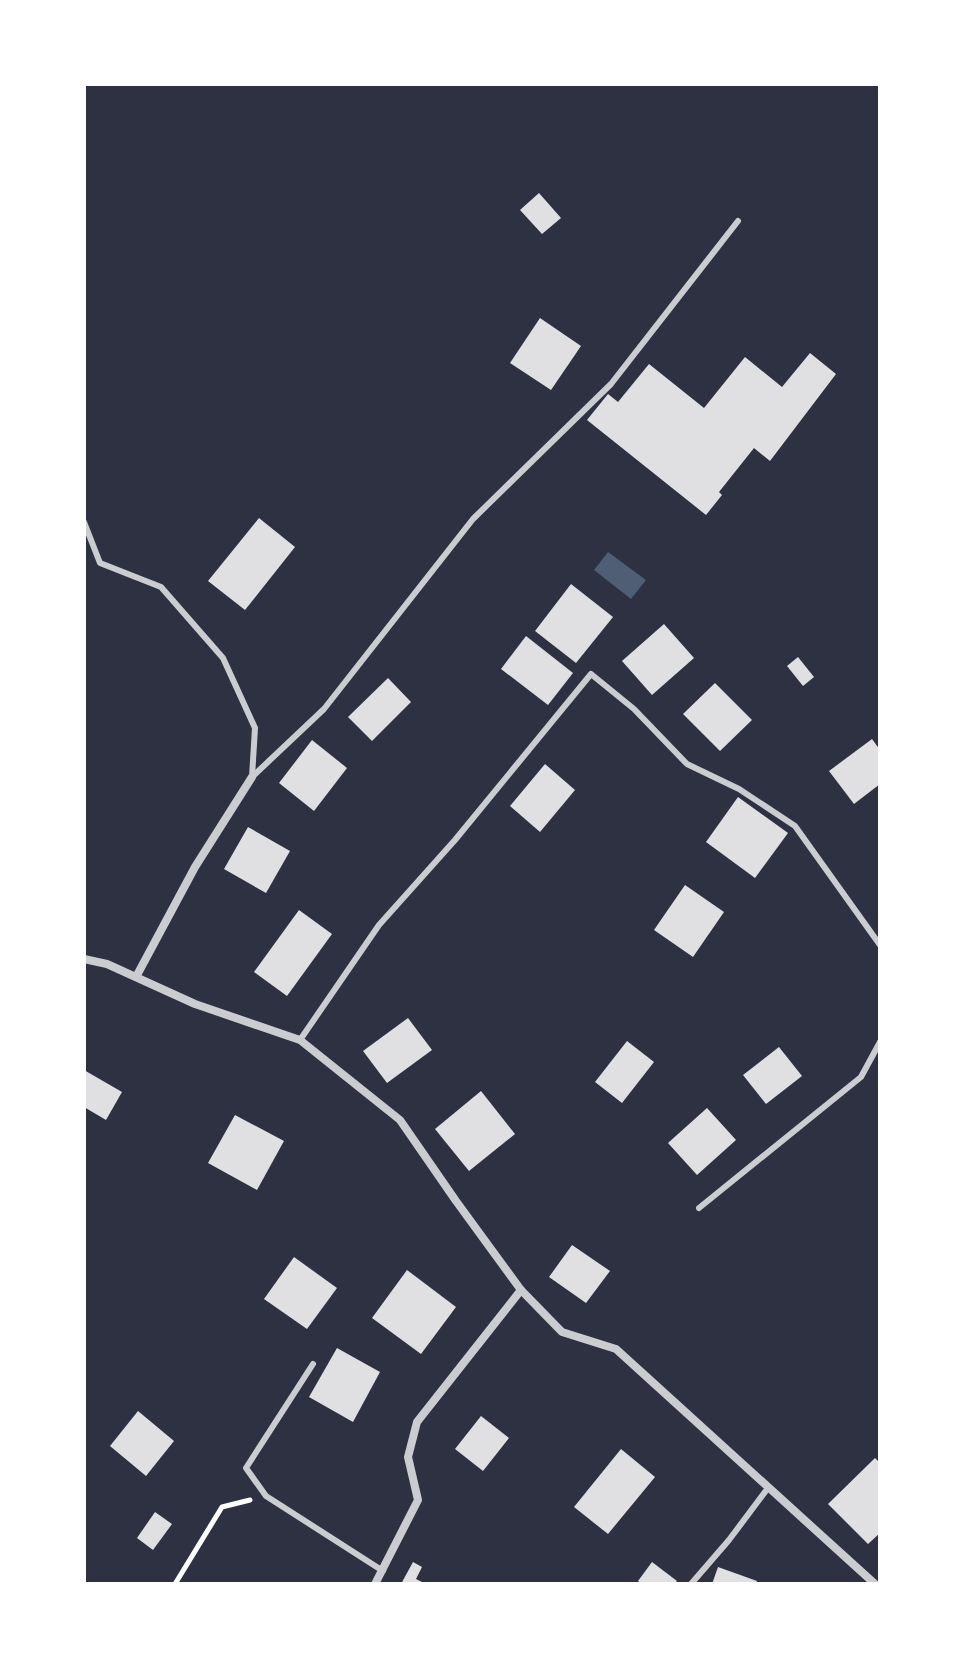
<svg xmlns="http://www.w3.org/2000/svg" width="964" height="1668" viewBox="0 0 964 1668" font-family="Signika,sans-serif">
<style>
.water{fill:#4f5d75}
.building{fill:#e0e0e3}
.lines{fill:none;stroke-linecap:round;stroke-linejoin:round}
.path{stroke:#fff;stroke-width:5}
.service{stroke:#caccd0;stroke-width:6}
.minor{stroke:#caccd0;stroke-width:8}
</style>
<rect width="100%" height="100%" fill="#2d3142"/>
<!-- water -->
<path class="water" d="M608 552 646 580 631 599 594 570Z"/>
<!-- building -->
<g class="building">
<path d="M539 193 561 218 542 234 520 210Z"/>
<path d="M540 318 581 346 551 390 510 363Z"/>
<path d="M810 353 836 374 770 461 754 448 719 492 722 495 706 515 587 420 608 394 618 402 649 364 704 408 745 357 782 387Z"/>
<path d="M259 518 295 547 245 610 208 581Z"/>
<path d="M571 584 613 617 576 663 535 631Z"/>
<path d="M664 624 694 658 652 695 622 661Z"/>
<path d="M526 636 573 673 548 705 501 669Z"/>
<path d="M798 657 814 677 803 686 787 666Z"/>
<path d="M388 678 411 702 372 741 348 717Z"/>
<path d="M715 683 752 720 720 751 683 714Z"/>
<path d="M872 739 880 750V784L854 804 829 771Z"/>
<path d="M312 740 347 768 314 811 279 783Z"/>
<path d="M545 764 575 790 540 832 510 806Z"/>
<path d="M738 797 788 833 755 878 706 842Z"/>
<path d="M248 827 290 851 266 893 224 869Z"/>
<path d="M685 885 724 912 693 957 654 930Z"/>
<path d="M299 910 332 934 287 996 254 972Z"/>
<path d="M408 1018 432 1050 387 1083 363 1051Z"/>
<path d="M627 1041 654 1062 622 1103 595 1082Z"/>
<path d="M779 1047 802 1076 766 1104 743 1075Z"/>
<path d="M84 1070 122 1092 106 1120 84 1107Z"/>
<path d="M481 1091 515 1134 469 1171 435 1129Z"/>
<path d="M707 1108 736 1140 697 1175 668 1143Z"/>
<path d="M235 1115 284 1141 257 1190 208 1163Z"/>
<path d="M572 1245 610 1271 586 1303 549 1277Z"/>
<path d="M294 1257 337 1288 307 1329 264 1299Z"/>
<path d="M407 1270 456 1307 421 1354 372 1318Z"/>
<path d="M337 1348 380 1372 353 1422 309 1397Z"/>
<path d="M138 1411 174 1441 146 1476 110 1446Z"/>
<path d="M481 1416 509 1438 483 1471 455 1449Z"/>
<path d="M621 1449 655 1477 608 1534 574 1507Z"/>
<path d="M875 1458 880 1463V1533L868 1544 828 1504Z"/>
<path d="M155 1512 172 1524 153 1550 137 1538Z"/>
<path d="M413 1562 422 1567 416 1579 426 1584H401Z"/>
<path d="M652 1562 677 1581 674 1584H642L638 1581Z"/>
<path d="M718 1567 757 1581 756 1584H712Z"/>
</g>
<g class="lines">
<!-- path -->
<path class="path" d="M175 1584 222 1507 250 1500"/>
<!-- service -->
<g class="service">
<path d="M84 522 100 563 161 587 223 658 255 728 252 777"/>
<path d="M252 777 324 709 473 519 611 384 738 221"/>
<path d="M300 1040 379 925 455 840 591 674 634 709 687 764 739 789 795 826 880 945"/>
<path d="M699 1208 861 1077 880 1042"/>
<path d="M313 1364 246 1468 266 1496 383 1571"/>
<path d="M691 1584 729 1540 768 1488"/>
</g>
<!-- minor -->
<g class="minor">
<path d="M84 959 107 964 195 1004 300 1040 400 1120 456 1201 521 1290 562 1332 616 1349 875 1584"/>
<path d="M136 977 195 867 252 777"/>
<path d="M375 1584 418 1500 408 1457 417 1422 521 1290"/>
</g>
</g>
<!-- border -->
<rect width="964" height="1668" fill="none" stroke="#ffffff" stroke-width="172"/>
</svg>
